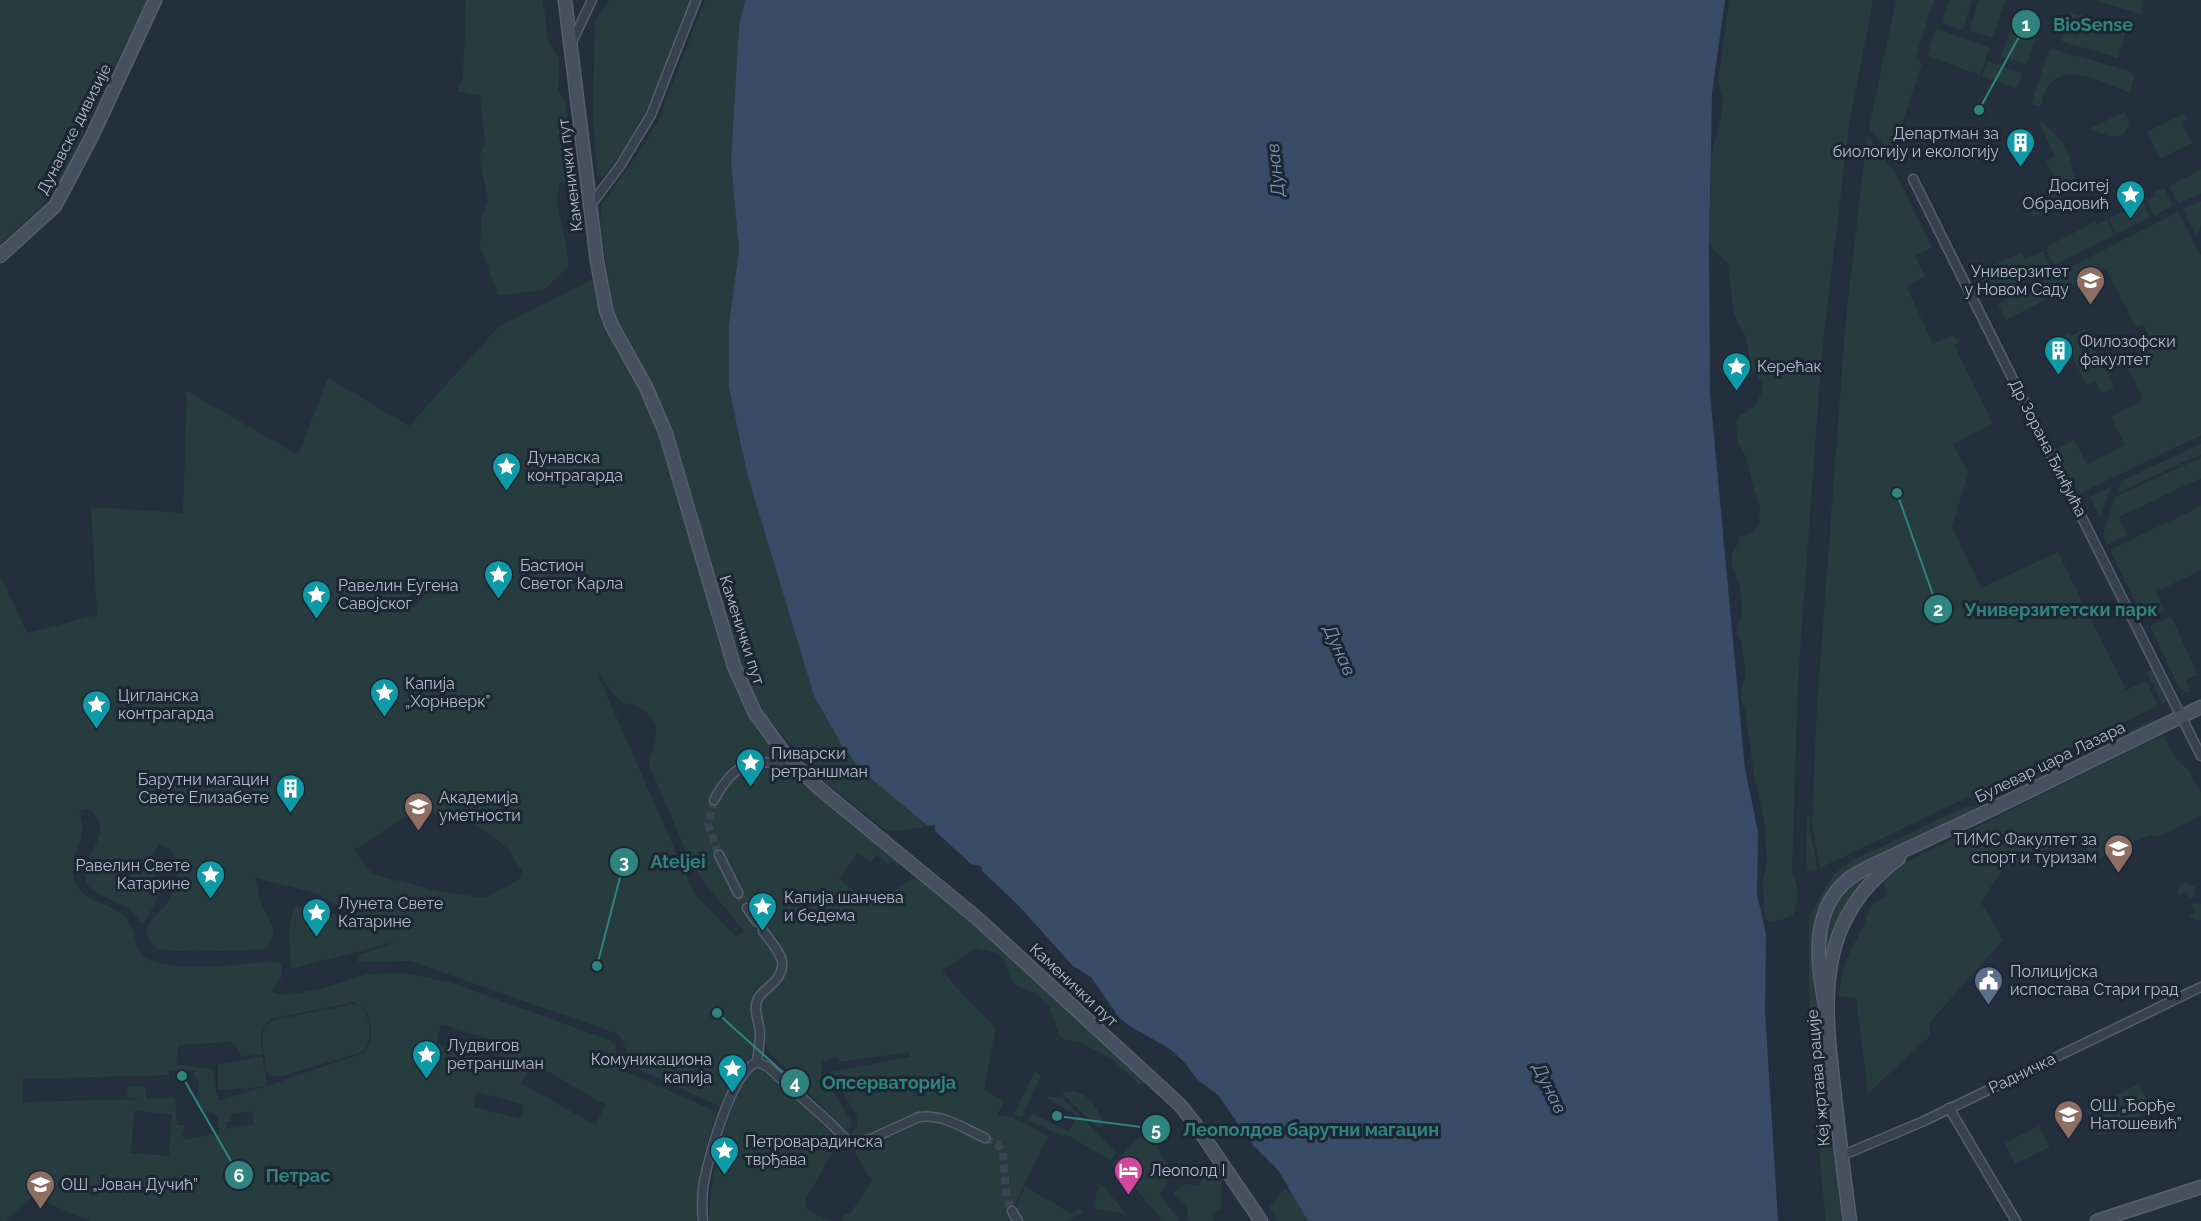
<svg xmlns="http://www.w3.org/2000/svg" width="2201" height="1221" viewBox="0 0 2201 1221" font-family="Raleway,sans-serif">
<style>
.green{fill:#263c3f;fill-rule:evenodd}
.water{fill:#394c67}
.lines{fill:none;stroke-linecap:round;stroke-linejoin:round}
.street-tunnel{stroke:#3a4453;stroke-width:8;stroke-dasharray:8 4;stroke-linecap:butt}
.street-casing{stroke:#565f6c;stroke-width:11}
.secondary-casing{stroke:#565f6c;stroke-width:15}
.street{stroke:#38414e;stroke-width:8}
.secondary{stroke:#465061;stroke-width:12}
.labels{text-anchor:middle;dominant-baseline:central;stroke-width:6;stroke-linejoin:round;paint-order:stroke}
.street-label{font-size:16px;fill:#b4bcc9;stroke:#1d2633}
.poi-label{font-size:16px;fill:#b4bcc9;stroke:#1d2633;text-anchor:start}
.water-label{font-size:18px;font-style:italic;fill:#7c92b1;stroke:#1d2633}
.leader{fill:none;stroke:#308480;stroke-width:2}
.callout-dot{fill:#308480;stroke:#1d2633;stroke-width:2}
.mark-label{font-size:18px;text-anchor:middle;font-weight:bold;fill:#fff}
.callout-label{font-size:18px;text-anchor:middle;font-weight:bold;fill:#308480;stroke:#1d2633;stroke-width:6;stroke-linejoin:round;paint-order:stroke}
</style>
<rect width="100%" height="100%" fill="#242f3e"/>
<!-- green -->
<g class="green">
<path d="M0 0H147L61 179 42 206 0 244Z"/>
<path d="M466 0H542L545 13 548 42 559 58 558 90 565 102 573 181 560 183 556 200 565 239 569 266 544 290 498 295 480 246 481 219 488 200 479 158 485 144 480 96 457 91 463 78Z"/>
<path d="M610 0H691L644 117 629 143 601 178 597 176 593 114 595 20Z"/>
<path d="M705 0H745L739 26 731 161 739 249 729 325V387L739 436 748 477 814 696 842 746 862 771 928 826 888 832 818 776 760 709 740 661 676 442 651 384 619 324 612 305 600 219 602 204 644 145 658 121Z"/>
<path d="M1729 0H1873L1849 126 1822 351 1798 679 1792 872C1799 888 1799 899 1793 915L1781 920 1768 922 1764 911 1763 880 1767 863 1764 821 1753 769 1745 709 1741 701V688L1746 676 1741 641 1736 631 1737 624 1742 618C1741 608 1742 598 1740 588 1737 570 1723 560 1739 543V537L1752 532 1759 524 1760 507 1750 475 1747 459 1737 440 1736 422 1739 415C1753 412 1761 399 1763 385L1751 367 1746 338 1734 315 1728 263 1709 245 1712 154 1721 118 1723 98 1718 80Z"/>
<path d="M1896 0H1934L1915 59 1922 63 1892 155 1869 128Z"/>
<path d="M1949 0H1972L1963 30 1942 23Z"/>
<path d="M1979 0H2005L1993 38 1969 31Z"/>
<path d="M2093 0H2143L2144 4 2141 14Z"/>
<path d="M2069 12 2127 29 2118 58 2061 41Z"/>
<path d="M2015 14 2041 21 2027 64 2001 57Z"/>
<path d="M1936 28 1990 48 1980 75 1927 56Z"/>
<path d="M2052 49 2130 71 2134 77 2130 93C2106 84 2062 58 2046 90 2043 95 2042 102 2040 107L2031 104 2048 53Z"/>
<path d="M1988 61 2022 73 2017 88 1982 76Z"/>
<path d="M2125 112 2130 124 2123 135 2112 137 2088 129Z"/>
<path d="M2185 113 2188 119 2182 122 2192 143 2160 159 2147 132Z"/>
<path d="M2038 119 2053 132 2064 144 2069 156 2077 183 2065 188 2045 162 2055 157Z"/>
<path d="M1867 135 1898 178 1932 247 1915 256 1925 277 1906 286 1933 344 1952 335 1960 341 1954 345 1993 424 1953 444 1968 473 1952 527 1981 588 2058 552 2126 690 2146 681 2158 706 1820 868 1812 824 1817 706 1846 317Z"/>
<path d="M2201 170V193L2179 204 2169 186Z"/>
<path d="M2164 188 2173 206 2154 216 2147 200 2156 196 2155 192Z"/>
<path d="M2057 190 2065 200 2033 216 2030 210 2034 208 2032 203Z"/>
<path d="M2201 201V225L2197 237 2183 209Z"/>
<path d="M2143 202 2150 217 2116 234 2109 219Z"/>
<path d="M2178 212 2201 256V435L2077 495 2053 451 2074 440 2087 464 2125 445 2111 417 2140 402 2142 396 2125 362 2155 347 2143 324 2136 327 2106 269 2006 320 1998 304Z"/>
<path d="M2107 220 2114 235 2054 265 2046 250 2049 248 2048 246 2095 222 2097 225Z"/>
<path d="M2043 251 2050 267 1989 296 1977 273 2021 252 2025 259Z"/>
<path d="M592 280C601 295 601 312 607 328 618 356 638 380 650 408 668 451 679 497 692 542 709 601 720 666 752 718 789 777 848 820 902 863L899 867 891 861 888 864 877 855 870 862 858 853 839 879 864 899 868 895 876 901 918 876 943 893 1144 1080V1084L1140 1085 1111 1059 1082 1043 1065 1040 1059 1035 1049 1006 1036 993 1019 987 1011 980 1004 960 996 953 977 948 942 970 954 985 996 1028 984 1090 1004 1101 997 1115 1012 1117 1048 1136 1010 1215 1013 1221H843L844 1214 849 1215 872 1181 854 1152 875 1141 897 1134 921 1119H933L986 1135C973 1129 947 1114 934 1112 907 1108 874 1149 850 1135L857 1128V1117L859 1118 829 1072 910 1057 909 1052 847 1061H840L835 1057 822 1062 821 1073 852 1122 850 1128 846 1131 768 1051 764 1033 730 1091 719 1106 634 1067C626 1057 627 1044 618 1034L410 961 358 962 359 955 402 940 291 969 289 927 294 906 358 919 317 893 255 878C258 887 259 898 263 907 270 927 279 923 268 948 249 951 172 954 157 948 152 945 147 939 147 933 147 919 161 913 167 903 175 890 182 863 171 850 168 847 163 846 159 844L152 857 158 893 156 902 143 924 128 908 98 894 86 884C78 850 119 837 90 809L79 811C91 840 65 857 75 882 82 901 109 903 123 915 138 928 132 948 146 958 163 970 214 966 236 965 251 964 266 960 281 964 285 982 277 979 272 992L283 995 293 994 324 988 368 974 403 973 449 982 609 1040 615 1045 618 1066 622 1070 717 1112C704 1148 696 1182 697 1221H90L33 1197 6 1221H0V575L27 633 97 615 91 507 183 513 187 391 298 455 328 378 409 426 499 326ZM422 577 433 584 415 608 405 603ZM597 673C605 681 612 693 621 701 627 706 633 704 638 707 667 723 654 741 649 764L685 849 703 881 744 931 736 937 695 895ZM427 803 435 815H456L491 835 507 848 522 871 519 879 486 898 438 891 375 875 366 867 354 850ZM352 1002C374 1006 376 1039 364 1053L267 1086 262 1057 218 1064V1090L264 1087 218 1101 213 1069 176 1065 179 1045 231 1042 237 1047 242 1057 262 1054C260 1038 259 1028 273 1018ZM441 1024 503 1043 497 1062 436 1043ZM533 1063 606 1105 595 1125 521 1083ZM169 1070H194V1077L199 1082 196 1108H203L204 1112 213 1113 217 1116 220 1133 185 1140 182 1136 185 1125H177L175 1098 146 1099V1087L128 1086 127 1098 142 1099 23 1102V1079L169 1075ZM477 1092 524 1105 521 1119 473 1107ZM134 1111 172 1114 169 1156 131 1153ZM252 1111 254 1124 227 1129 226 1122 231 1121 230 1115Z"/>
<path d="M2085 329 2114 387 2102 393 2095 381 2087 385 2064 341 2061 342 2059 338 2069 333 2071 336Z"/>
<path d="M2201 444V454L2117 493 2121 481Z"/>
<path d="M2201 458V478L2119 517 2127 535 2107 545 2103 535 2115 497Z"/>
<path d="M2111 487 2100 517 2090 497Z"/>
<path d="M2201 506V570L2156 592 2164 610 2144 619 2110 550Z"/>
<path d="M2171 616 2198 675 2186 680 2190 692 2183 691 2179 687 2150 626Z"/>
<path d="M2153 669 2167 699V701L2162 704 2147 672Z"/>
<path d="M2154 719 2158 726 1842 885 1824 920 1821 1013 1842 1221H1826L1821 1175 1809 990V916L1834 874 1853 860 1965 807 1974 806 1981 799Z"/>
<path d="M2164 736 2177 761 2187 768 2201 793V816L2159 836 2149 835 2091 862 2081 836 2003 868 1981 902 2003 940 1929 1023 1930 1036 1868 1093 1856 998 1838 996C1841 982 1843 968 1849 954 1856 939 1867 923 1870 906L1887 895 1882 880 1906 862 2154 739Z"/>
<path d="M1807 816H1809C1808 835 1816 851 1817 869L1806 871Z"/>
<path d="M1890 861 1868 882 1825 973C1824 939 1827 902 1857 880 1867 872 1879 867 1890 861Z"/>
<path d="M2186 882 2195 887V894L2190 899 2186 891 2178 895 2179 885Z"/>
<path d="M2196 903 2201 904V920L2197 921 2188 916 2196 912 2192 904Z"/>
<path d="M352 1005 361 1006C371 1017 372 1040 363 1052L278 1077 272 1076 266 1070 262 1038 265 1026 274 1020Z"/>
<path d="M757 1069C780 1073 822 1124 838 1143L805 1200 807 1210 826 1219 835 1221H709C710 1169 726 1117 749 1071Z"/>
<path d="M1035 1072 1041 1076 1022 1117 1014 1114Z"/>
<path d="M2139 1084 2152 1110 2100 1136 2087 1109Z"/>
<path d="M1061 1092C1066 1092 1071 1091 1076 1092 1090 1095 1103 1113 1101 1127L1098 1128Z"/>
<path d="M1044 1096 1062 1098 1116 1152 1111 1160 1065 1134 1063 1136 1027 1120 1032 1113 1069 1132 1077 1116Z"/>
<path d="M2039 1126 2049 1147 2015 1164 2005 1143Z"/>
<path d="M1145 1132 1155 1143 1172 1174 1160 1195 1180 1221H1163L1118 1168 1112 1164Z"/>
<path d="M1214 1174 1221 1178V1208L1212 1214 1213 1221H1190L1188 1218 1187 1206 1174 1195 1175 1191 1185 1184 1198 1185 1204 1177Z"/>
<path d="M1025 1186 1071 1214 1081 1209 1083 1213 1066 1221H1023L1016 1210Z"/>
<path d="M1101 1186 1105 1188 1126 1214 1093 1209 1096 1195Z"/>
<path d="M1285 1188 1295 1198 1308 1221H1278L1269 1208Z"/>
</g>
<!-- water -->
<path class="water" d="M745 0H1725L1712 93 1709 245 1710 394 1745 769 1758 832 1757 894 1766 934 1765 1011 1778 1221H1308L1278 1170 1253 1145 1218 1095 1198 1080 1184 1062 1170 1049 1128 1025 1118 1016 1091 977 1073 966 1018 905 982 871 981 866 971 864 935 831V825L928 826 862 771 842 746 814 696 748 477 739 436 729 387V325L739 249 731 161 739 26Z"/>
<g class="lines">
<!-- street-tunnel -->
<g class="street-tunnel">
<path d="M714 800 708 824 719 855"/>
<path d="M738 893 747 908"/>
<path d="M985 1138 998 1145 1003 1152 1006 1193 1012 1211"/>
</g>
<defs>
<g id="street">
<path d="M571 44 592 0"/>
<path d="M1913 179 2201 756"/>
<path d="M590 206 620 166 651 115 696 0"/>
<path d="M714 800C735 760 756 756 798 768"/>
<path d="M719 855 738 893"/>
<path d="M747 908 757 922"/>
<path d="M757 1062C758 1053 760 1043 760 1034 760 1023 753 1012 757 1001 759 995 764 991 769 987 794 965 779 953 763 931"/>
<path d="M1949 1108 2016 1221"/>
<path d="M1841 1156 1924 1121 2201 987"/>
<path d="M1012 1211 1018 1221"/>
<path d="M703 1221C702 1210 702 1199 703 1188 707 1161 731 1072 757 1062L768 1067 829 1122 851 1144 873 1138 919 1117C942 1113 965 1129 985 1138"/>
</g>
<g id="secondary">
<path d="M565 0 597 261 606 310 612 326 646 387 666 434 734 666 755 713 788 758 819 788 977 918 1180 1105 1195 1124 1261 1221"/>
<path d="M0 256 55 206 92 136 155 0"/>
<path d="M1827 1014C1818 972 1809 917 1843 884 1852 875 1863 870 1875 864L1984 813 2201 707"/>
<path d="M1850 1221C1844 1177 1839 1133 1834 1089 1823 996 1816 920 1899 858"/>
<path d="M2097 1221 2201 1187"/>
</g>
</defs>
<!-- street casing -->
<use href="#street" class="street-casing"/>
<!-- secondary casing -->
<use href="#secondary" class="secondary-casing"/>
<!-- street -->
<use href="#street" class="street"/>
<!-- secondary -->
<use href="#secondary" class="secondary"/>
</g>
<!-- icons -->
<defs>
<symbol id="building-pin" viewBox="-11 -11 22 30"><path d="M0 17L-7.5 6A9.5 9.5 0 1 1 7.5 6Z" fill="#0f9aa8" stroke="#1d2633"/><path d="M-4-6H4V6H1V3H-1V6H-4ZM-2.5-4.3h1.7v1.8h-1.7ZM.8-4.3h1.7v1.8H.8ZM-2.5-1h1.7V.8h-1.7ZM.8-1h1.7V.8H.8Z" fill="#fff"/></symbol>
<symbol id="sight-pin" viewBox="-11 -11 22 30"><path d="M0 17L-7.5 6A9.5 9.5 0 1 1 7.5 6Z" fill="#0f9aa8" stroke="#1d2633"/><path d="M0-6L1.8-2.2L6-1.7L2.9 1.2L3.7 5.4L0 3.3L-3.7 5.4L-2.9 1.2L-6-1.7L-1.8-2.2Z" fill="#fff"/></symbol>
<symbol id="university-pin" viewBox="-11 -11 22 30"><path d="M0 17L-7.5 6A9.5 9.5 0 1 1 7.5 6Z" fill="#8d6e63" stroke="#1d2633"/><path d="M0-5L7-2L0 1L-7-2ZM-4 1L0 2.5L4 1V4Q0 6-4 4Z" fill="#fff"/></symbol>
<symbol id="civic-pin" viewBox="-11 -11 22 30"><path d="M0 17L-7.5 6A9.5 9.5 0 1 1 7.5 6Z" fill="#5c6f8a" stroke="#1d2633"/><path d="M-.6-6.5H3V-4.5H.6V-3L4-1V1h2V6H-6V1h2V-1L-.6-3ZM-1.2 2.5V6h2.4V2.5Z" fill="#fff"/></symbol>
<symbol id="school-pin" viewBox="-11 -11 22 30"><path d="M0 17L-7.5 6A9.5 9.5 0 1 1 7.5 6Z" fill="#8d6e63" stroke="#1d2633"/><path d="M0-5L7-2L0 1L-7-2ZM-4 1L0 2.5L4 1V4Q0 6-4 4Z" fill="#fff"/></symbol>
<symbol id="hotel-pin" viewBox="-11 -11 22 30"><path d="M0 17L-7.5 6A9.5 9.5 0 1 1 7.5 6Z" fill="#d1479c" stroke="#1d2633"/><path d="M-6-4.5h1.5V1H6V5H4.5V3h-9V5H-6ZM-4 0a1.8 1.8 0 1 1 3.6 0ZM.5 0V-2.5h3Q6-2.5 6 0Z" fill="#fff"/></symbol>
</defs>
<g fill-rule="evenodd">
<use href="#building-pin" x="2004" y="126" width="33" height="45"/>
<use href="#sight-pin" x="2114" y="178" width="33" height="45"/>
<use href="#university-pin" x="2074" y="264" width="33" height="45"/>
<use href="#building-pin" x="2042" y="334" width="33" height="45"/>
<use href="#sight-pin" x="1720" y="350" width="33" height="45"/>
<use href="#sight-pin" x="490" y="450" width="33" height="45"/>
<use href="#sight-pin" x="482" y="558" width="33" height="45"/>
<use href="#sight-pin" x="300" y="578" width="33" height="45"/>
<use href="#sight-pin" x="368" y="676" width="33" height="45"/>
<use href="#sight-pin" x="80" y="688" width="33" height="45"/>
<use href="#sight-pin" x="734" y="746" width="33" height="45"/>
<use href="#building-pin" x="274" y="772" width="33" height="45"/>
<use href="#university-pin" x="402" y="790" width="33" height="45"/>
<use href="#university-pin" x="2102" y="832" width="33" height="45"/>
<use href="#sight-pin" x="194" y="858" width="33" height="45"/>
<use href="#sight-pin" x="746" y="890" width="33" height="45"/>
<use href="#sight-pin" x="300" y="896" width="33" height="45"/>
<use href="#civic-pin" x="1972" y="964" width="33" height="45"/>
<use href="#sight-pin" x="410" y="1038" width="33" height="45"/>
<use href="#sight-pin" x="716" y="1052" width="33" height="45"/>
<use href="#school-pin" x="2052" y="1098" width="33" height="45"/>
<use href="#sight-pin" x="708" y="1134" width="33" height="45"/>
<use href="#hotel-pin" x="1112" y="1154" width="33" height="45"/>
<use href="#school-pin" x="24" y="1168" width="33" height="45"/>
</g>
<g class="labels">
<!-- street labels -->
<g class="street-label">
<text transform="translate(74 129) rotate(-63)">Дунавске дивизије</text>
<text transform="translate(570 175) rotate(-97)">Каменички пут</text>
<text transform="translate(2048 448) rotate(63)">Др Зорана Ђинђића</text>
<text transform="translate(742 630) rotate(72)">Каменички пут</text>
<text transform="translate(2050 762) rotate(-26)">Булевар цара Лазара</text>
<text transform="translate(1074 985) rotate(43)">Каменички пут</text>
<text transform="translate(2022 1073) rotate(-26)">Радничка</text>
<text transform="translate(1818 1078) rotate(-95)">Кеј жртава рације</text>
</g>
<!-- poi labels -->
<g class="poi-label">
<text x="1999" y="133" text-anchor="end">Департман за<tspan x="1999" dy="18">биологију и екологију</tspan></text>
<text x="2109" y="185" text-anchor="end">Доситеј<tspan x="2109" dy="18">Обрадовић</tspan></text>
<text x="2069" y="271" text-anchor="end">Универзитет<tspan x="2069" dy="18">у Новом Саду</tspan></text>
<text x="2080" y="341">Филозофски<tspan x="2080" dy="18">факултет</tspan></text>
<text x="1757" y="366">Керећак</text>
<text x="527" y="457">Дунавска<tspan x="527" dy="18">контрагарда</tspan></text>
<text x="520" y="565">Бастион<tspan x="520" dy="18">Светог Карла</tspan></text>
<text x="338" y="585">Равелин Еугена<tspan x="338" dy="18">Савојског</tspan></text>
<text x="405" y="683">Капија<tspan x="405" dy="18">„Хорнверк”</tspan></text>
<text x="118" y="695">Цигланска<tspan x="118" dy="18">контрагарда</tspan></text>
<text x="771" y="753">Пиварски<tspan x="771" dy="18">ретраншман</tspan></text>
<text x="269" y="779" text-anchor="end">Барутни магацин<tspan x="269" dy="18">Свете Елизабете</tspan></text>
<text x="439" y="797">Академија<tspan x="439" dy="18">уметности</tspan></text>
<text x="2097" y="839" text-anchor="end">ТИМС Факултет за<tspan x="2097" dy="18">спорт и туризам</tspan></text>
<text x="190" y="865" text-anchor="end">Равелин Свете<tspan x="190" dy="18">Катарине</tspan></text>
<text x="784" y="897">Капија шанчева<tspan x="784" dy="18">и бедема</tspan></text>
<text x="338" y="903">Лунета Свете<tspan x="338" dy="18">Катарине</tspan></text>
<text x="2010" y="971">Полицијска<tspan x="2010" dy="18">испостава Стари град</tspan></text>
<text x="447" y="1045">Лудвигов<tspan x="447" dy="18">ретраншман</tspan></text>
<text x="712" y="1059" text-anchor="end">Комуникациона<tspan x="712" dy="18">капија</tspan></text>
<text x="2090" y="1105">ОШ „Ђорђе<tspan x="2090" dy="18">Натошевић”</tspan></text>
<text x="745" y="1141">Петроварадинска<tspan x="745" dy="18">тврђава</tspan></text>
<text x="1150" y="1170">Леополд I</text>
<text x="61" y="1184">ОШ „Јован Дучић”</text>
</g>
<!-- water labels -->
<g class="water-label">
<text transform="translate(1275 170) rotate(-96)">Дунав</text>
<text transform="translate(1340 650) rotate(66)">Дунав</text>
<text transform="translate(1550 1088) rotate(64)">Дунав</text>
</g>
</g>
<!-- callouts -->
<path class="leader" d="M1979 110L2026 24M1897 493L1938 609M597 966L624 862M717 1013L795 1083M1057 1116L1156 1129M182 1076L239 1175"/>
<g class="callout-dot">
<circle cx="1979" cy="110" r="6"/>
<circle cx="1897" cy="493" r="6"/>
<circle cx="597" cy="966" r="6"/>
<circle cx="717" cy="1013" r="6"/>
<circle cx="1057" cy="1116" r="6"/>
<circle cx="182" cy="1076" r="6"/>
<circle cx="2026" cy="24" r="15"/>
<circle cx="1938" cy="609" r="15"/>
<circle cx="624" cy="862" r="15"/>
<circle cx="795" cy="1083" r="15"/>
<circle cx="1156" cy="1129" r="15"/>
<circle cx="239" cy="1175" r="15"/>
</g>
<g class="mark-label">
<text x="2026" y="31">1</text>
<text x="1938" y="616">2</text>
<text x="624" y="868">3</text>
<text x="795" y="1089">4</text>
<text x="1156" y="1136">5</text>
<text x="239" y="1182">6</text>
</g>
<g class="callout-label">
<text x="2093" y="31">BioSense</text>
<text x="2061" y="616">Универзитетски парк</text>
<text x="678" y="868">Ateljei</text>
<text x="889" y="1089">Опсерваторија</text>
<text x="1311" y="1136">Леополдов барутни магацин</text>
<text x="298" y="1182">Петрас</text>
</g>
</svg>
